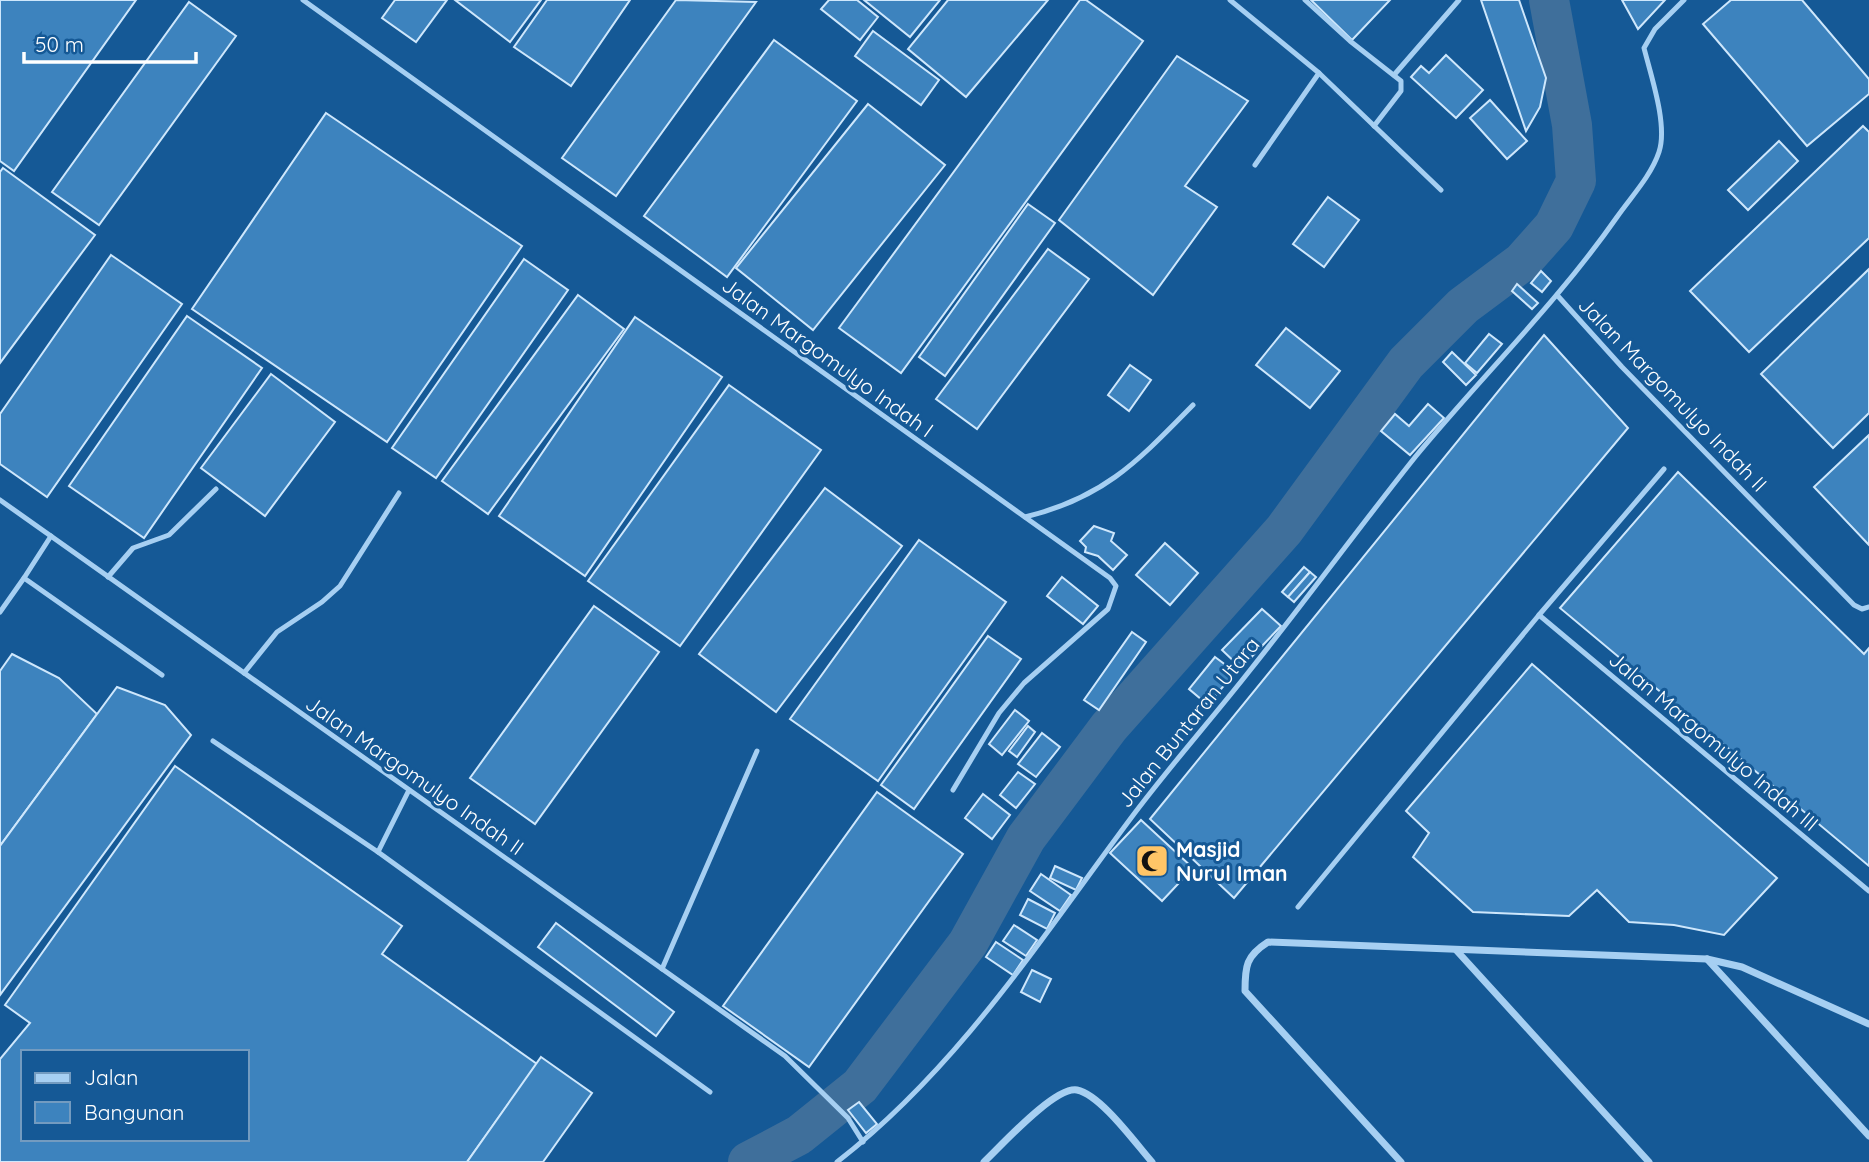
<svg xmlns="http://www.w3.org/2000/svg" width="1869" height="1162" viewBox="0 0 1869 1162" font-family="Quicksand,sans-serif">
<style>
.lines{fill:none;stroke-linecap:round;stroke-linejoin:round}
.river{stroke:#3f6f9b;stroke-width:40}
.building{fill:#3d83be;stroke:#cee7fc;stroke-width:2;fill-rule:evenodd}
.service{stroke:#a6cff2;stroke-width:5}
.minor{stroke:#a6cff2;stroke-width:7}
.labels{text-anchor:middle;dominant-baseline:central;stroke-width:6;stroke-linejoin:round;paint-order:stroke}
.street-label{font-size:21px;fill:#fff;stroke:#155996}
.poi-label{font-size:21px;font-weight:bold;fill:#fff;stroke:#155996;text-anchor:start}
</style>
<rect width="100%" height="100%" fill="#155996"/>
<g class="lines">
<!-- river -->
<path class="river" d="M748 1162 799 1135 860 1086 968 943 1026 838 1109 727 1284 530 1406 363 1463 306 1522 262 1554 226 1576 181 1572 125 1549 0"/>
</g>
<!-- building -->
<g class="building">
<path d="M0 0H136L14 171 0 161Z"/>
<path d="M395 0H447L416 42 382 18Z"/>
<path d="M455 0H541L510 42Z"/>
<path d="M547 0H630L571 86 514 47Z"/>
<path d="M676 0 756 2 616 196 562 158Z"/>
<path d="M829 0H857L878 17 860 40 821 9Z"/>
<path d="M864 0H940L910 37Z"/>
<path d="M948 0H1048L966 97 908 49Z"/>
<path d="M1080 0H1086L1143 41 901 373 839 328Z"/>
<path d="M1311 0H1390L1352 40Z"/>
<path d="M1481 0H1519L1546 78 1540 107 1526 131Z"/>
<path d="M1622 0H1665L1638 29Z"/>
<path d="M1731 0H1802L1869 79V94L1807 146 1703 24Z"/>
<path d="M189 2 236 36 99 225 52 192Z"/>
<path d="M873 31 939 80 921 105 855 56Z"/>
<path d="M774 40 857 101 727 277 644 216Z"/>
<path d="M1446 55 1483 90 1456 118 1411 77 1421 66 1429 73Z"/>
<path d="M1177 56 1248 101 1185 186 1217 207 1153 295 1059 220Z"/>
<path d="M1490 100 1527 141 1507 159 1470 118Z"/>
<path d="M868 104 945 165 813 330 736 268Z"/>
<path d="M326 113 522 246 387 442 192 309Z"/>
<path d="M1863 126 1869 132V238L1749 352 1690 291Z"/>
<path d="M1779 141 1798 161 1748 210 1728 190Z"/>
<path d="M3 168 95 235 0 363V172Z"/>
<path d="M1328 197 1359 220 1324 267 1293 244Z"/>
<path d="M1028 204 1055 223 945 376 919 357Z"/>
<path d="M1048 249 1089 279 977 429 936 399Z"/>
<path d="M111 255 182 304 47 497 0 464V414Z"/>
<path d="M524 259 568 290 436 478 392 448Z"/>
<path d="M1869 269V413L1833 448 1761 374Z"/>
<path d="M1541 271 1551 281 1542 292 1531 283Z"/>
<path d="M1517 284 1538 303 1532 309 1512 291Z"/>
<path d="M578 295 624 329 488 514 442 481Z"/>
<path d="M187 316 262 368 144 538 69 486Z"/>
<path d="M635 317 722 377 585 576 499 516Z"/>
<path d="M1286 328 1340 371 1310 408 1256 365Z"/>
<path d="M1489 334 1502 344 1477 373 1465 363Z"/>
<path d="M1544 335 1628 428 1234 898 1150 819Z"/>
<path d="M1452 352 1476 375 1466 385 1443 362Z"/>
<path d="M1130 365 1151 380 1129 411 1108 395Z"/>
<path d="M271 374 335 422 265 516 201 468Z"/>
<path d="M729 385 821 450 680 646 588 581Z"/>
<path d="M1428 404 1444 418 1410 455 1381 431 1395 414 1409 426Z"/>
<path d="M1869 435V545L1814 487Z"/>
<path d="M1678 472 1864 654 1869 648V866L1560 608Z"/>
<path d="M825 488 902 546 776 712 699 654Z"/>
<path d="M1094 526 1114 533 1111 541 1127 555 1113 570 1098 556 1085 552 1086 547 1080 541Z"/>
<path d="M919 540 1006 602 878 781 790 719Z"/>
<path d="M1165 543 1198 573 1170 605 1136 575Z"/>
<path d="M1304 567 1310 572 1288 597 1282 592Z"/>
<path d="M1310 572 1316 577 1294 602 1288 597Z"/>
<path d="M1062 577 1098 606 1083 624 1047 596Z"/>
<path d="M594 606 659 652 535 824 470 778Z"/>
<path d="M1262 609 1281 626 1241 668 1222 650Z"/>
<path d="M1132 632 1146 642 1099 710 1084 700Z"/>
<path d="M988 636 1021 659 914 809 881 785Z"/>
<path d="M12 654 59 678 97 714 0 846V671Z"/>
<path d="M1215 657 1235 672 1208 705 1189 689Z"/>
<path d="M1532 664 1777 878 1724 935 1674 925 1629 922 1597 890 1569 916 1473 912 1413 857 1429 833 1406 811Z"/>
<path d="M117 687 165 705 191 735 0 995V846Z"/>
<path d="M1015 710 1029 721 1002 755 989 744Z"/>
<path d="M1028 726 1035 732 1017 757 1009 751Z"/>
<path d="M1042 733 1060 747 1036 777 1018 764Z"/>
<path d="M175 766 402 926 382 954 537 1064 467 1162H0V1059L30 1023 5 1005ZM23 1052H247V1139H23Z"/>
<path d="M1018 772 1035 784 1016 808 1000 795Z"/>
<path d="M877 792 963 854 809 1067 723 1006Z"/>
<path d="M983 794 1010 815 992 839 965 818Z"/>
<path d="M1141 820 1193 868 1162 901 1110 853Z"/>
<path d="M1055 866 1082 878 1076 890 1050 878Z"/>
<path d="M1041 874 1071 895 1060 911 1030 891Z"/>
<path d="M1028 899 1055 913 1047 929 1020 915Z"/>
<path d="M556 923 674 1012 656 1036 538 947Z"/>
<path d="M1014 925 1037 940 1026 956 1003 941Z"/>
<path d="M996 942 1023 960 1013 975 986 957Z"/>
<path d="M1032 970 1051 979 1040 1002 1021 992Z"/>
<path d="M541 1057 592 1093 543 1162H467Z"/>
<path d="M859 1102 877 1124 866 1133 848 1110Z"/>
</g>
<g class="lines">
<!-- service -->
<g class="service">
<path d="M303 0 1110 578 1116 586 1108 609 1024 683 999 713 953 790"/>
<path d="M1230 0 1319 73 1441 190"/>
<path d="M1305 0 1350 41 1401 81V91L1374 126"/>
<path d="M1394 75 1459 0"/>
<path d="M1255 165 1319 73"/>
<path d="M1557 295 1622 367 1854 605 1862 609 1869 607"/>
<path d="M0 500 785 1056 848 1118 863 1142"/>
<path d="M1025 517C1104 498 1138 461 1193 405"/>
<path d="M51 536 24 578 162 675"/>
<path d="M108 577 133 548 169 535 216 489"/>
<path d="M0 612 24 578"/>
<path d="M1539 615 1664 469"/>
<path d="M244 673 277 632 322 602 340 586 399 493"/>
<path d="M213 741 378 852"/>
<path d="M409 790 378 852 710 1092"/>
<path d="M1298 907 1539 615 1869 891"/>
<path d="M662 969 757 751"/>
<path d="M837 1162C958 1068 1040 940 1131 818 1169 767 1211 720 1251 669 1307 599 1360 526 1416 456 1482 376 1557 303 1617 217 1631 197 1651 176 1659 152 1668 125 1651 76 1644 48L1655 29 1684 0"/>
</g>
<!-- minor -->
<g class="minor">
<path d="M1457 951 1649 1162"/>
<path d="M1707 959 1869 1136"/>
<path d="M984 1162C1001 1146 1055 1086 1077 1090 1101 1095 1136 1144 1152 1162"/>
<path d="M1401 1162 1245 991C1245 966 1246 956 1268 942L1707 959 1742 967 1869 1024"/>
</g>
</g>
<!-- icons -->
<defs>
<symbol id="mosque-square" viewBox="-11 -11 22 22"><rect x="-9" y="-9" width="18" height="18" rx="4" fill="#ffc567" stroke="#155996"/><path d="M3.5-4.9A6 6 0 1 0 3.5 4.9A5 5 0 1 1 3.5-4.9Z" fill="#111"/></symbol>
</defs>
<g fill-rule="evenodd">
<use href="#mosque-square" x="1133" y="842" width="38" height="38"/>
</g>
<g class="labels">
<!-- street labels -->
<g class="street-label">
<text transform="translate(828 357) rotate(36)">Jalan Margomulyo Indah I</text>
<text transform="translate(1673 394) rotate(46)">Jalan Margomulyo Indah II</text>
<text transform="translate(1188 722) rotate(-51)">Jalan Buntaran Utara</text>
<text transform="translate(1714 741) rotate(40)">Jalan Margomulyo Indah III</text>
<text transform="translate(415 775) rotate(35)">Jalan Margomulyo Indah II</text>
</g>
<!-- poi labels -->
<g class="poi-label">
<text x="1176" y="849">Masjid<tspan x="1176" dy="24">Nurul Iman</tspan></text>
</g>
</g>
<!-- legend -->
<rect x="21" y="1050" width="228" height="91" fill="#155996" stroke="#739bc0" stroke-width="2"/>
<rect x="35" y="1073" width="35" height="10" fill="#a6cff2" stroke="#739bc0" stroke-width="2"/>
<text x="84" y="1085" font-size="21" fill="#ffffff">Jalan</text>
<rect x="35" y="1102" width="35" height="21" fill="#3d83be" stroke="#739bc0" stroke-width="2"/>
<text x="84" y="1120" font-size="21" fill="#ffffff">Bangunan</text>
<!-- scale -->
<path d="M24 52v10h172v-10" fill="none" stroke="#ffffff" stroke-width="3.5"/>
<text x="35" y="52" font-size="21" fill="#ffffff" stroke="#155996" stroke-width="5" paint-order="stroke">50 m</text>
</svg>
